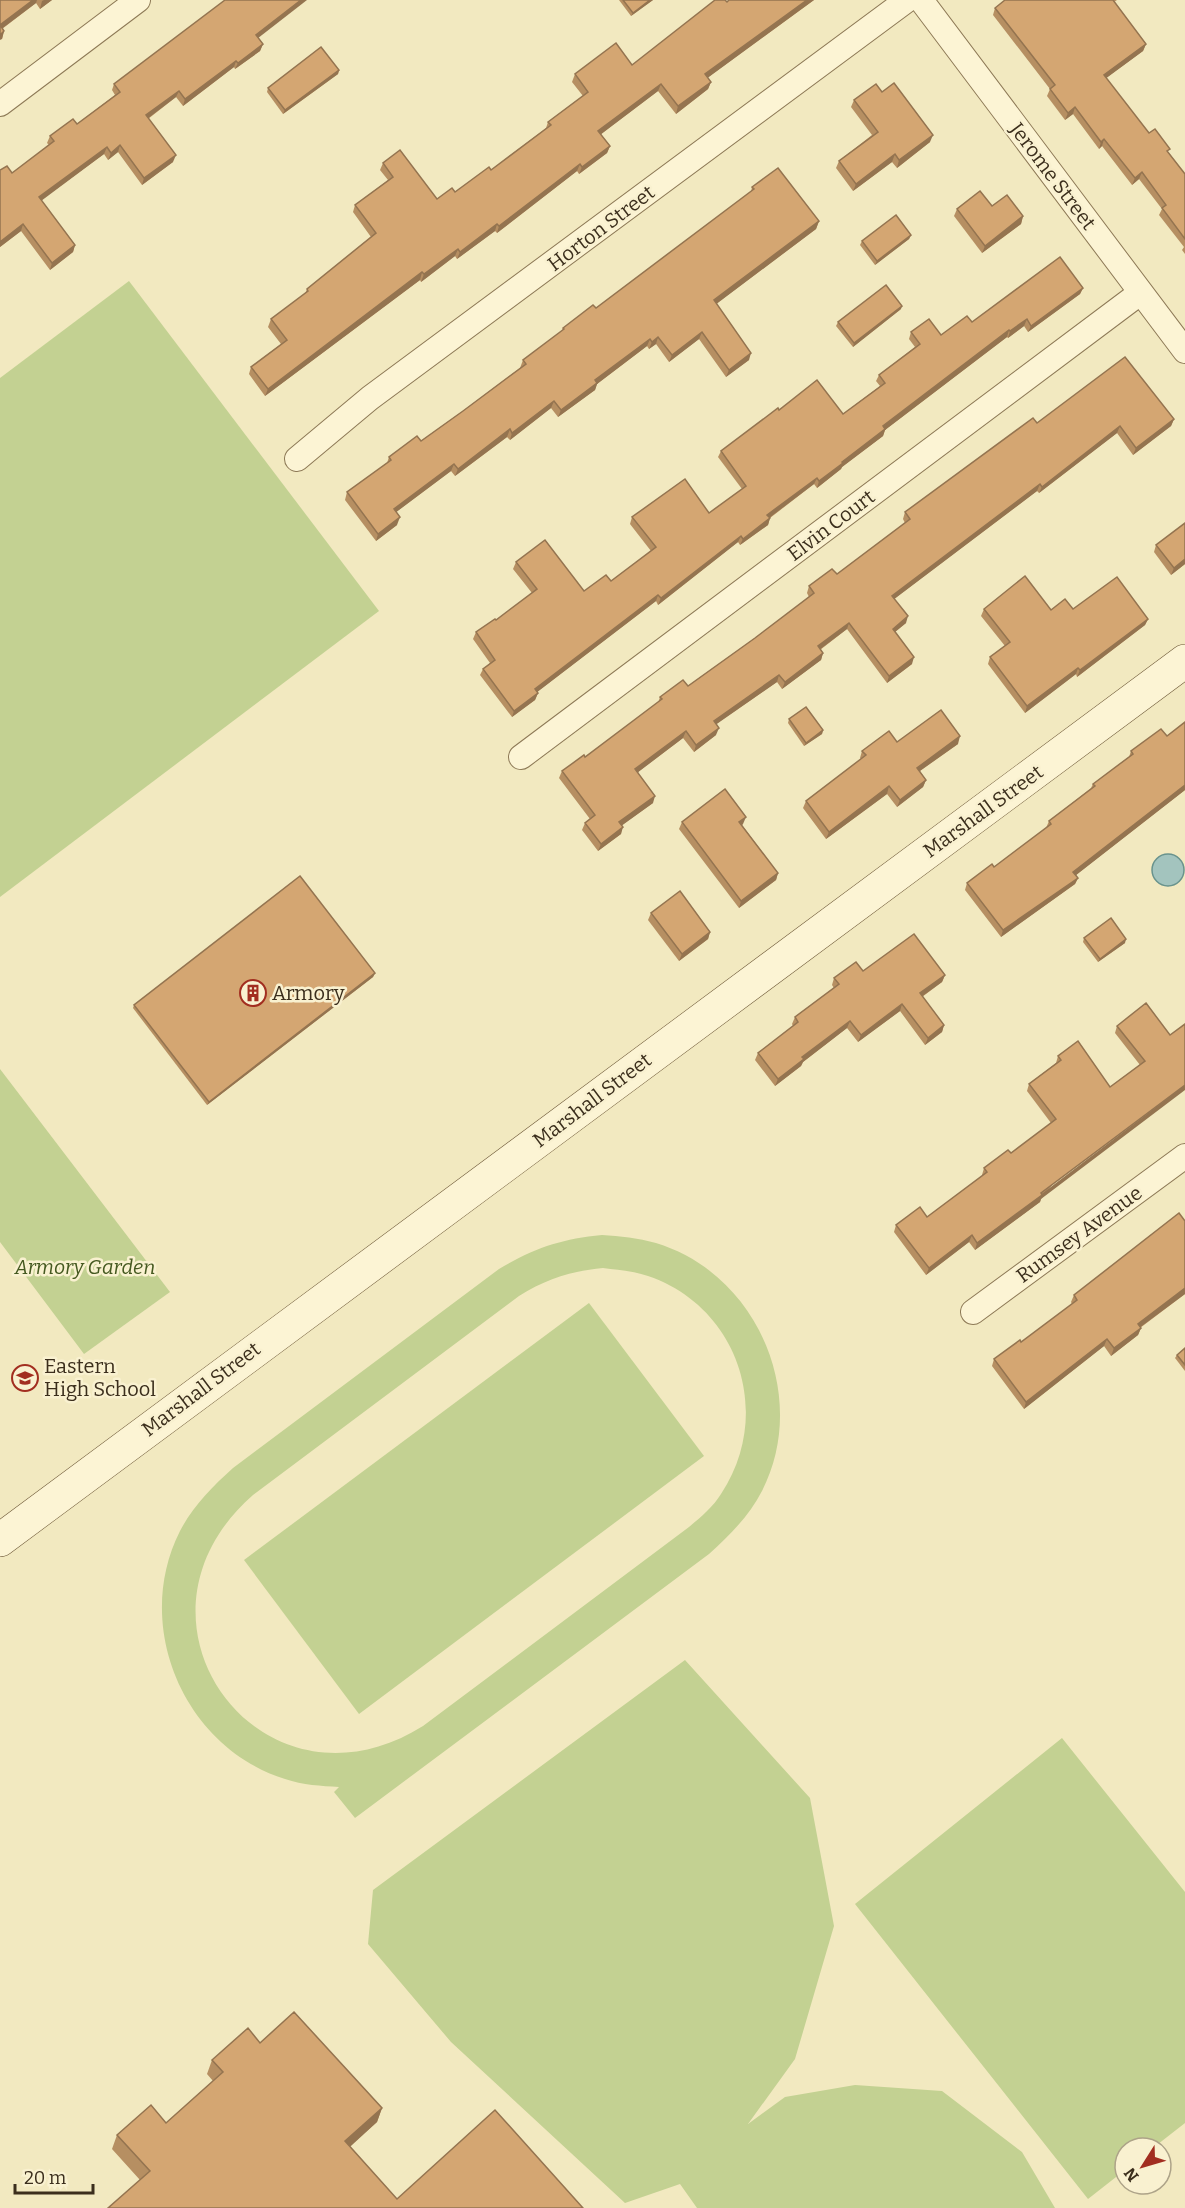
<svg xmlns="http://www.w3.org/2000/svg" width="1185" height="2208" viewBox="0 0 1185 2208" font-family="Bitter,serif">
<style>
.green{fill:#c3d192;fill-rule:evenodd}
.water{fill:#a3c4be;stroke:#69938d;stroke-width:1.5}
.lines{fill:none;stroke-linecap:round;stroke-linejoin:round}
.street-casing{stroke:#8d7956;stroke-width:26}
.secondary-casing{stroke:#6f5a39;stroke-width:34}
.street{stroke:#fcf4d4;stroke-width:24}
.secondary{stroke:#fcf4d4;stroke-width:33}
.wall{fill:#b68f62}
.shaded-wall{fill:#947450}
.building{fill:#d4a672;stroke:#947450;stroke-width:1.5}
.labels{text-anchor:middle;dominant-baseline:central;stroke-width:5;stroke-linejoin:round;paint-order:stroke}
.street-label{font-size:20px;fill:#3b2e1c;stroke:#f9f1d0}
.poi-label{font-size:20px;fill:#3b2e1c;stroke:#f9f1d0;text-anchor:start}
.park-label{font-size:20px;font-style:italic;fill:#455920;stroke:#f9f1d0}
</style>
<rect width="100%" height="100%" fill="#f2e9c0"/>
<!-- green -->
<g class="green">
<path d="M129 281 379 611 0 897V378Z"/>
<path d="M0 1069 170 1292 84 1354 0 1242Z"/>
<path d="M602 1235C620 1236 638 1238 656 1243 758 1274 810 1397 762 1491 749 1516 730 1535 709 1554L355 1818 334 1792 339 1787C321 1786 303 1785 285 1779 184 1747 132 1626 180 1531 193 1506 212 1487 233 1468L499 1269C534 1248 561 1239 602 1235ZM603 1268C618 1270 634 1271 648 1276 739 1307 774 1414 721 1494 713 1507 701 1517 689 1527L423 1726C262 1827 109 1621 253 1495L519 1296C546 1279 571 1271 603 1268Z"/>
<path d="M589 1303 704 1456 359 1714 244 1560Z"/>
<path d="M685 1660 810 1798 834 1926 795 2059 748 2124 785 2097 855 2085 942 2091 1022 2152 1055 2208H697L680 2184 625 2203 451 2042 368 1944 373 1890Z"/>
<path d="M1062 1738 1185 1892V2123L1153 2148H1125V2170L1088 2199 855 1904Z"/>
</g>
<!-- water -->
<circle class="water" cx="1168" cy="870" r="16"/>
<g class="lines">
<defs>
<g id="street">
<path d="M921 0 1185 351"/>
<path d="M0 104 138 0"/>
<path d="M297 459 370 398 907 0"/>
<path d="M521 757 1140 293"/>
<path d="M973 1312 1185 1156"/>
</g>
<path id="secondary" d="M0 1540 1185 661"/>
</defs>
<!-- street casing -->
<use href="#street" class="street-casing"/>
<!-- secondary casing -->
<use href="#secondary" class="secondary-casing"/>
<!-- street -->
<use href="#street" class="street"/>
<!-- secondary -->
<use href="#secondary" class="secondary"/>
</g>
<!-- wall -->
<g class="wall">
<path d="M0 0H52L40 9 36 3 2 29 4 31 2 39Z"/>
<path d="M619 0H653L631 16Z"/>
<path d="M729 0H814L707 78 711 82 708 89 676 114 658 91 601 134 610 146 607 153 579 174 577 171 497 233 495 231 457 259 455 256 421 282 420 280 265 396 249 374 251 367 281 344 268 327 271 319 305 294 307 289 371 237 353 212 355 205 388 180 380 170 383 163 437 199 455 192 491 170 546 128 548 122 583 96 572 82 575 74 632 65Z"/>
<path d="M1005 0H1117L1114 2 1146 44 1143 51 1106 78 1149 133 1169 153 1185 174V254L1182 250 1184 247 1159 215 1162 209 1139 179 1132 185 1102 146 1099 149 1073 114 1065 120 1047 96 1050 89 993 15 995 8Z"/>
<path d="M258 38 263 44 260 51 235 69 234 67 183 106 176 97 148 119 173 162 142 185 118 152 108 160 104 154 41 200 75 245 73 252 50 270 21 231 0 247V170L12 173 49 145 47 143 50 136 77 124 115 95 112 90 114 84Z"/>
<path d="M339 70 338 74 283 114 267 92 268 88Z"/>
<path d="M882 92 930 142 897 168 892 162 853 191 836 168 839 161 872 135 851 107 854 100Z"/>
<path d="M752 187 819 221 816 229 716 304 749 360 726 377 699 339 669 362 656 344 649 349 647 346 597 384 595 390 558 417 551 408 510 440 507 437 455 476 451 471 396 512 397 525 376 541 345 500 347 492 387 463 389 457 421 441 463 411 520 368 523 360 562 331 563 328 596 308 751 192Z"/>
<path d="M992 206 1023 216 1021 224 982 253 954 216 957 209Z"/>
<path d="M911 235 909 239 875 265 860 245 862 241Z"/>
<path d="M1083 288 1080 294 1028 332 1024 326 1008 338 1007 337 885 430 883 436 842 467 841 469 817 488 814 484 770 518 768 525 740 545 738 542 658 605 656 601 537 692 538 693 535 700 512 717 480 675 483 669 490 663 473 639 476 632 496 620 532 593 513 569 516 562 584 591 611 581 651 551 630 524 632 517 709 513 742 489 718 457 721 451 779 410 843 414 880 386 876 381 879 375 915 347 909 339 911 332 941 335 972 322Z"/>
<path d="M901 309 853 347 836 326 838 322Z"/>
<path d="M1174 419 1171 426 1133 455 1117 433 1039 493 1037 491 894 599 906 623 895 632 912 664 887 683 847 629 820 650 823 653 821 660 782 689 777 682 716 724V735L694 752 683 738 638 772 653 803 622 825 621 834 598 851 582 830 585 823 590 819 559 778 562 771 585 757 658 703 660 697 688 686 755 638 809 597 807 593 809 586 837 574 905 523 903 519 905 512 1037 423Z"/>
<path d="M1185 523V564L1171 575 1154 552 1156 545Z"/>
<path d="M984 609H1073L1148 619 1145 625 1077 677 1076 674 1025 713 988 664 990 657 1005 646 981 616Z"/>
<path d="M789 719 823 730 822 734 804 746 788 723Z"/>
<path d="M1185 722V790L1076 875 1078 878 1075 884 1001 937 965 890 967 883 994 867 1046 828 1049 821 1091 788 1093 784 1129 757 1131 751 1167 736Z"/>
<path d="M897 742 958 744 920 771 926 780 923 787 897 807 887 794 826 839 803 808 806 801 861 759 860 758 862 751Z"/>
<path d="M682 822 743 824 742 825 778 873 776 880 739 908 679 829Z"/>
<path d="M651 913 710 932 708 939 679 961 648 920Z"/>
<path d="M1084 938 1125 943 1098 962 1083 942Z"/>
<path d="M863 971 945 975 942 982 922 997 944 1025 942 1032 925 1045 900 1011 858 1042 847 1028 803 1062 801 1066 775 1086 755 1060 758 1053 793 1026 792 1024 795 1017 834 988 832 985 834 978Z"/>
<path d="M375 973 373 977 207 1105 133 1008 134 1005Z"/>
<path d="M1117 1026 1170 1035 1041 1199 1040 1202 975 1250 969 1242 926 1275 894 1232 896 1225 927 1217 982 1176V1175L984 1168 1011 1153 1051 1123 1027 1091 1029 1084 1056 1063 1058 1056 1110 1087 1140 1065 1115 1033Z"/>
<path d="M1185 1294 1140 1328H1141L1138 1335 1111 1356 1104 1346 1024 1409 992 1366 994 1359 1021 1342 1072 1304 1071 1302 1074 1295Z"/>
<path d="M1185 1348V1371L1175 1358 1177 1355Z"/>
<path d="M260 2043 382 2108 377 2122 349 2147 397 2199 108 2208 140 2180 112 2149 117 2135 166 2123 213 2081 207 2074 212 2060Z"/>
</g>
<!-- shaded-wall -->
<g class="shaded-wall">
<path d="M33 0H37L36 3 0 30V25Z"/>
<path d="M44 0H52L40 9 42 1Z"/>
<path d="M301 0H307L253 42 256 35Z"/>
<path d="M650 0H653L631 16 633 13Z"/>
<path d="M807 0H814L702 82 705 74Z"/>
<path d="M4 31 2 39 0 40V35Z"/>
<path d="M263 44 260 51 235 69 238 63Z"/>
<path d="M1146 44 1143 51 1101 82 1104 75Z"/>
<path d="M236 61 234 67 183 106 185 99Z"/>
<path d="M339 70 338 74 283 114 285 110Z"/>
<path d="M711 82 708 89 676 114 678 106Z"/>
<path d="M661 84 658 91 596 138 598 131Z"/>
<path d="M179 91 176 97 143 122 146 115Z"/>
<path d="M1075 107 1073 114 1065 120 1068 113Z"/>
<path d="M933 135 930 142 897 168 899 160Z"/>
<path d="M1104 139 1102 146 1099 149 1101 142Z"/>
<path d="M120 145 118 152 108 160 111 153Z"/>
<path d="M610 146 607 153 579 174 582 167Z"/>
<path d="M107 147 104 154 37 204 39 197Z"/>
<path d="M895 154 892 162 853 191 856 184Z"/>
<path d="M176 155 173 162 142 185 144 178Z"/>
<path d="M580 164 577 171 497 233 499 226Z"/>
<path d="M1142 172 1139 179 1132 185 1135 178Z"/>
<path d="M1023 216 1021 224 982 253 985 246Z"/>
<path d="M819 221 816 229 711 308 714 300Z"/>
<path d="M23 224 21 231 0 247V242Z"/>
<path d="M497 224 495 231 457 259 460 252Z"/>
<path d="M911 235 909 239 875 265 877 261Z"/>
<path d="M75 245 73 252 50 270 52 263Z"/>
<path d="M458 249 455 256 421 282 424 274Z"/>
<path d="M422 272 420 280 265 396 268 389Z"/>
<path d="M1083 288 1080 294 1028 332 1031 326Z"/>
<path d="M902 306 901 309 853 347 854 343Z"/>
<path d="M1027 319 1024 326 1008 338 1010 331Z"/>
<path d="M1009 330 1007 337 885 430 883 436 842 467 841 469 817 488 819 481 883 426Z"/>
<path d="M702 332 699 339 669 362 672 355Z"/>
<path d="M658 337 656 344 649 349 652 342Z"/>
<path d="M650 339 647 346 597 384 595 390 558 417 561 410 595 380Z"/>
<path d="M751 353 749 360 726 377 729 370Z"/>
<path d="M554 401 551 408 510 440 512 433Z"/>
<path d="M1174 419 1171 426 1133 455 1136 448Z"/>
<path d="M1120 426 1117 433 1039 493 1042 487Z"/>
<path d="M510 429 507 437 455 476 458 469Z"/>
<path d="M454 464 451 471 391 516 394 509Z"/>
<path d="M817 478 814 484 765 521 767 515Z"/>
<path d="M1040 484 1037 491 889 603 892 596Z"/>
<path d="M400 517 397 525 376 541 378 534Z"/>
<path d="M770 518 768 525 740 545 743 539Z"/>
<path d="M741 536 738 542 658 605 661 598Z"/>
<path d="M1185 559V564L1171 575 1174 568Z"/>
<path d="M658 595 656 601 532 696 535 689Z"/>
<path d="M908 616 906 623 890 636 893 629Z"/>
<path d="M1148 619 1145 625 1077 677 1080 670Z"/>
<path d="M849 623 847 629 815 653 818 646Z"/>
<path d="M823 653 821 660 782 689 785 682Z"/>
<path d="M914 657 912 664 887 683 889 676Z"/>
<path d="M1078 668 1076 674 1025 713 1027 706Z"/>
<path d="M779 675 777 682 711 728 714 721Z"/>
<path d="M538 693 535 700 512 717 514 711Z"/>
<path d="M719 728 716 735 694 752 696 745Z"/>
<path d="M823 730 822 734 804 746 806 743Z"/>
<path d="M686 731 683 738 633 776 635 769Z"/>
<path d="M960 736 958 744 914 775 917 768Z"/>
<path d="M926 780 923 787 897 807 900 800Z"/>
<path d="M1185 785V790L1071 879 1073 872Z"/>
<path d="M889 786 887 794 826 839 829 832Z"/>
<path d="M655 796 653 803 617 829 619 822Z"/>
<path d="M746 817 743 824 737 829 739 822Z"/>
<path d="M623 827 621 834 598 851 601 844Z"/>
<path d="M778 873 776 880 739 908 741 901Z"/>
<path d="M1078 878 1075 884 1001 937 1003 930Z"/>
<path d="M710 932 708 939 679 961 682 954Z"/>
<path d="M1126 939 1125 943 1098 962 1100 959Z"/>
<path d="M375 973 373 977 207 1105 209 1102Z"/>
<path d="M945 975 942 982 917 1000 920 993Z"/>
<path d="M902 1004 900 1011 858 1042 861 1035Z"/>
<path d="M850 1021 847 1028 803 1062 801 1066 775 1086 778 1079 802 1057Z"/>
<path d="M944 1025 942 1032 925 1045 928 1038Z"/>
<path d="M1185 1085V1090L1041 1199 1040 1202 975 1250 977 1243Z"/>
<path d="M972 1235 969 1242 926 1275 929 1268Z"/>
<path d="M1185 1288V1294L1135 1331 1138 1324Z"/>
<path d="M1141 1328 1138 1335 1111 1356 1114 1348Z"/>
<path d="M1107 1339 1104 1346 1024 1409 1026 1402Z"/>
<path d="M382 2108 377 2122 340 2156 345 2141Z"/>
</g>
<!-- building -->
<g class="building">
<path d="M0 0H33L0 25Z"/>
<path d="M225 0H301L256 35 263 44 238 63 236 61 185 99 179 91 146 115 176 155 144 178 120 145 111 153 107 147 39 197 75 245 52 263 23 224 0 242V170L7 166 12 173 54 141 50 136 73 119 77 124 120 92 114 84Z"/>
<path d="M623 0H650L633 13Z"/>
<path d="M715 0H725L727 2 729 0H807L705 74 711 82 678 106 661 84 598 131 610 146 582 167 580 164 499 226 497 224 460 252 458 249 424 274 422 272 268 389 251 367 287 340 271 319 308 291 307 289 376 233 355 205 393 177 383 163 400 150 437 199 452 188 455 192 489 167 491 170 551 125 548 122 588 92 575 74 616 43 632 65Z"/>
<path d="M1005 0H1113L1146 44 1104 75 1149 133 1155 129 1170 149 1167 151 1185 174V239L1162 208 1166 205 1142 172 1135 178 1104 139 1101 142 1075 107 1068 113 1050 89 1055 85 995 8Z"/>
<path d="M0 25 4 31 0 35Z"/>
<path d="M321 47 339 70 285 110 268 88Z"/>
<path d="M894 83 933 135 899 160 895 154 856 184 839 161 878 132 854 100 876 84 882 92Z"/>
<path d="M778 168 819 221 714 300 751 353 729 370 702 332 672 355 658 337 652 342 650 339 595 380 597 383 561 410 554 401 512 433 510 429 458 469 454 464 394 509 400 517 378 534 347 492 391 460 389 457 417 436 421 441 463 411 526 364 523 360 564 329 563 328 593 305 596 308 754 189 752 187Z"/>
<path d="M980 191 992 206 1007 195 1023 216 985 246 957 209Z"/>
<path d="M896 215 911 235 877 261 862 241Z"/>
<path d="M1060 257 1083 288 1031 326 1027 319 1010 331 1009 330 883 426 885 429 842 462 843 463 819 481 817 478 767 515 770 518 743 539 741 536 661 598 658 595 535 689 538 693 514 711 483 669 495 660 476 632 495 619 496 620 537 589 516 562 545 540 584 591 606 575 611 581 656 547 632 517 685 479 709 513 746 486 721 451 778 408 779 410 817 380 843 414 885 383 879 375 920 344 911 332 929 319 941 335 967 316 972 322Z"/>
<path d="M886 285 902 306 854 343 838 322Z"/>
<path d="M1125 357 1174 419 1136 448 1120 426 1042 487 1040 484 892 596 908 616 893 629 914 657 889 676 849 623 818 646 823 653 785 682 779 675 714 721 719 728 696 745 686 731 635 769 655 796 619 822 623 827 601 844 585 823 595 815 562 771 584 755 585 757 662 699 660 697 683 680 688 686 755 638 814 593 809 586 832 569 837 574 910 519 905 512 1033 418 1037 423Z"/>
<path d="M1185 523V559L1174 568 1156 545Z"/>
<path d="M1025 576 1051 610 1065 599 1073 609 1117 577 1148 619 1080 670 1078 668 1027 706 990 657 1010 642 984 609Z"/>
<path d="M806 707 823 730 806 743 789 719Z"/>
<path d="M941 710 960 736 917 768 926 780 900 800 889 786 829 832 806 801 866 755 862 751 889 731 897 742Z"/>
<path d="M1185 722V785L1073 872 1078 878 1003 930 967 883 992 864 994 867 1051 824 1049 821 1095 786 1093 784 1133 754 1131 751 1161 729 1167 736Z"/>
<path d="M725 789 746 817 739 822 778 873 741 901 682 822Z"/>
<path d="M300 876 375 973 209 1102 134 1005Z"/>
<path d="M680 891 710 932 682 954 651 913Z"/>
<path d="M1111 918 1126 939 1100 959 1084 938Z"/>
<path d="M914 934 945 975 920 993 944 1025 928 1038 902 1004 861 1035 850 1021 802 1057 804 1059 778 1079 758 1053 798 1022 795 1017 839 984 834 978 856 962 863 971Z"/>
<path d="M1146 1003 1170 1035 1185 1024V1085L1041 1193 1042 1195 977 1243 972 1235 929 1268 896 1225 920 1207 927 1217 987 1172 984 1168 1008 1150 1011 1153 1056 1119 1029 1084 1061 1060 1058 1056 1078 1041 1110 1087 1145 1061 1117 1026Z"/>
<path d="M1179 1213 1185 1221V1288L1138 1324 1141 1328 1114 1348 1107 1339 1026 1402 994 1359 1020 1340 1021 1342 1077 1300 1074 1295Z"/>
<path d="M1185 1348V1365L1177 1355Z"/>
<path d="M294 2012 382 2108 345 2141 397 2199 495 2110 583 2208H108L150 2171 117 2135 151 2105 166 2123 223 2072 212 2060 248 2028 260 2043Z"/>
</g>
<!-- icons -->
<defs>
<symbol id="building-ring" viewBox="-11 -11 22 22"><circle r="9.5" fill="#f9f1d0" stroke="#a22e20" stroke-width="1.5"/><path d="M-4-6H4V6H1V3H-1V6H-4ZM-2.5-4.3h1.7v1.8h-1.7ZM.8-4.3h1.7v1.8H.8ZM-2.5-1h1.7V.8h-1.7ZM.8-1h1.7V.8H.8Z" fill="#a22e20"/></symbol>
<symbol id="school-ring" viewBox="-11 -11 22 22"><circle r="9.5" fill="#f9f1d0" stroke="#a22e20" stroke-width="1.5"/><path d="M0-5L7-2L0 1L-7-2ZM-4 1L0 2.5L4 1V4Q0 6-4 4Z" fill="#a22e20"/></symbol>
</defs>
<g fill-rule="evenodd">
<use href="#building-ring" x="238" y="978" width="30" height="30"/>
<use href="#school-ring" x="10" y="1363" width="30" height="30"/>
</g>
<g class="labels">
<!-- street labels -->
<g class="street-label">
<text transform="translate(1053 176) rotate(53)">Jerome Street</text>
<text transform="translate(601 228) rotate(-37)">Horton Street</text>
<text transform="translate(831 525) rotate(-37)">Elvin Court</text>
<text transform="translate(983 811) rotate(-36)">Marshall Street</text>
<text transform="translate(592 1100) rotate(-37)">Marshall Street</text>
<text transform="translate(1079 1234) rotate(-36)">Rumsey Avenue</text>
<text transform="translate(201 1389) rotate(-37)">Marshall Street</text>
</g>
<!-- poi labels -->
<g class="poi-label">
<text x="272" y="993">Armory</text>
<text x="44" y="1366">Eastern<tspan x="44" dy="23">High School</tspan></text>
</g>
<!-- park labels -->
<g class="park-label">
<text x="85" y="1267">Armory Garden</text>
</g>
</g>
<!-- north arrow -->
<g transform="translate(1143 2166) rotate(233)"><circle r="28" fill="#f9f1d0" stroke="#ada388" stroke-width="1.5"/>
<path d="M0-4.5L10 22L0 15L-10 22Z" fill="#a22e20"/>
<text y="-9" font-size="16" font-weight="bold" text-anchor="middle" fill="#3b2e1c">N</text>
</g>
<!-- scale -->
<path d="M15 2184v9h78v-9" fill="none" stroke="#3b2e1c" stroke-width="3"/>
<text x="24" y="2184" font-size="18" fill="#3b2e1c" stroke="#f9f1d0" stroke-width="4.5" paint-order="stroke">20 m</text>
</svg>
